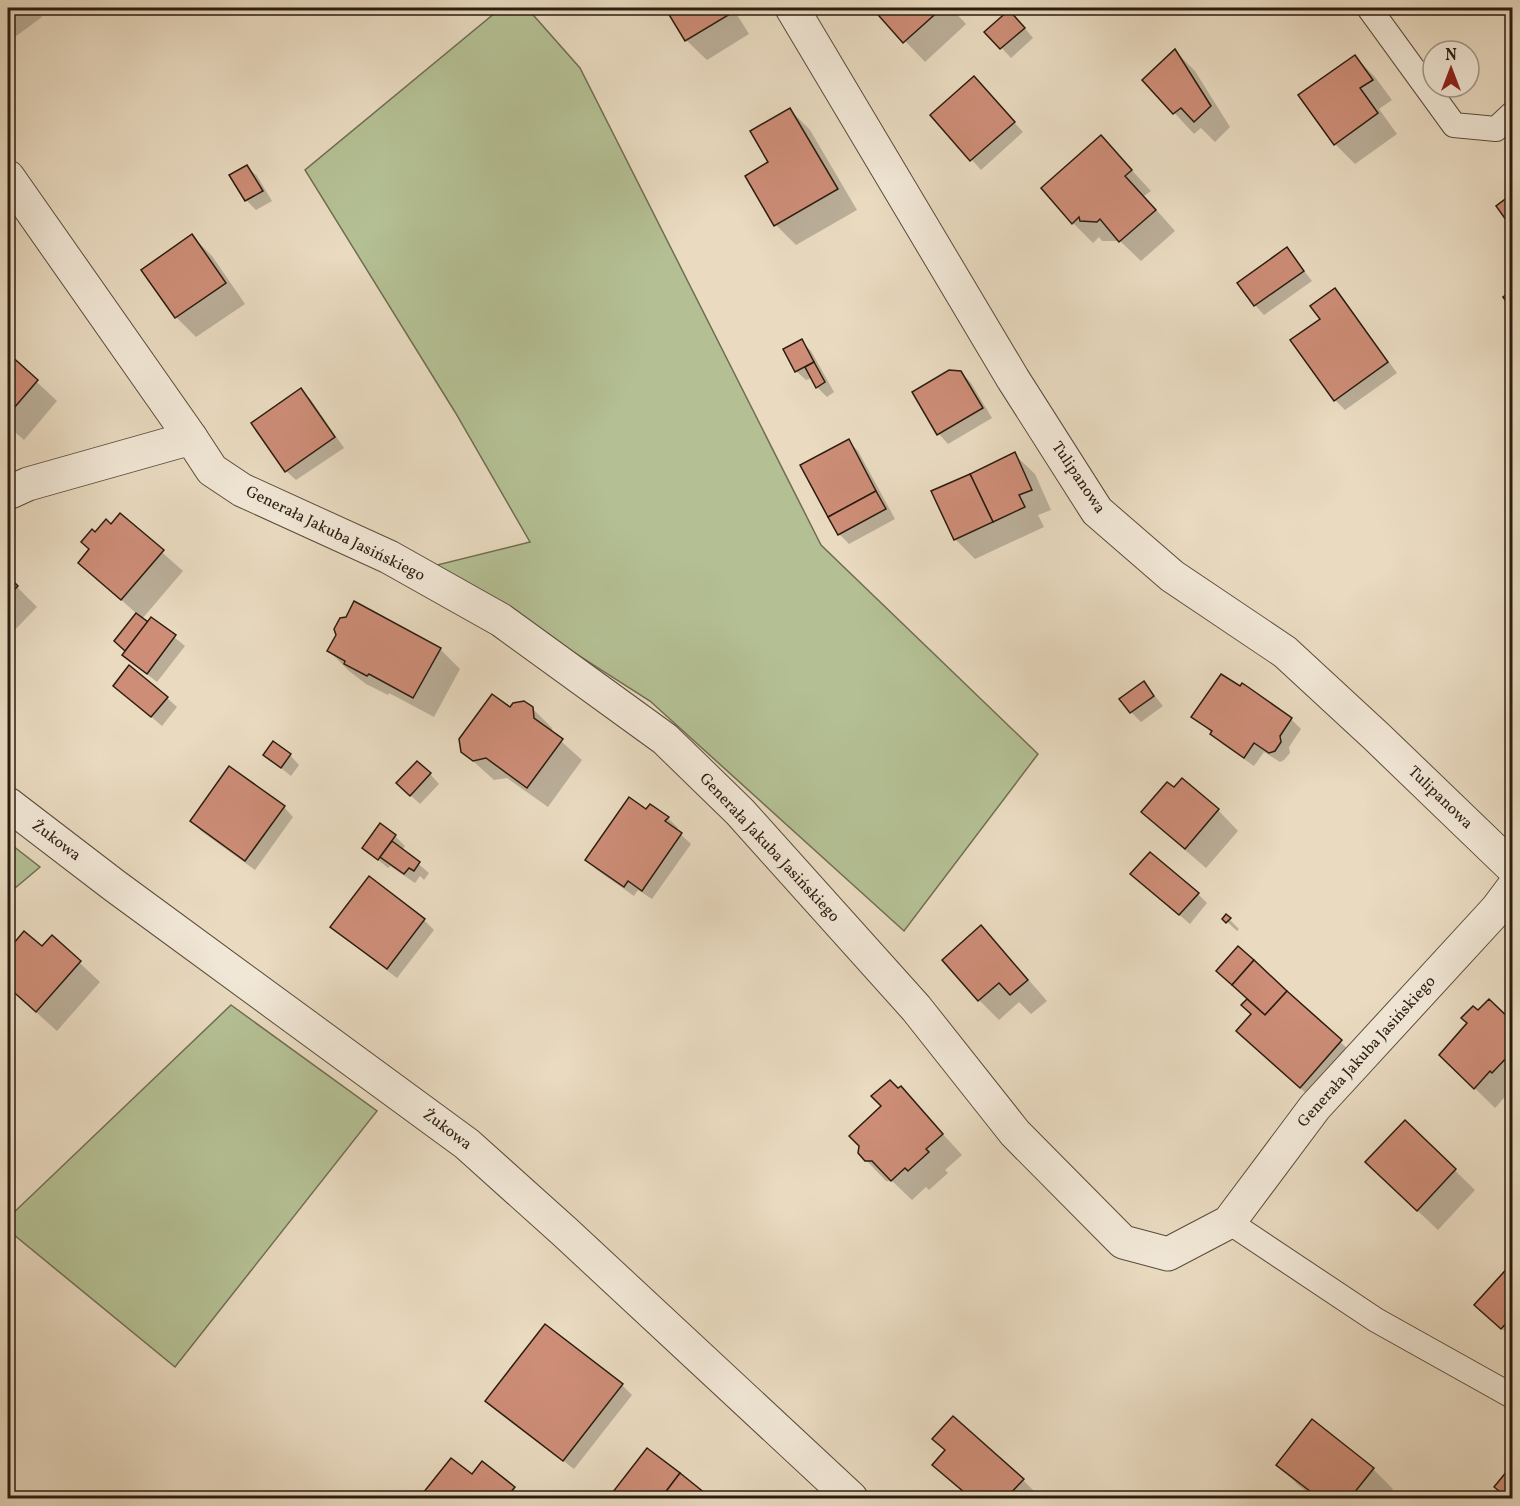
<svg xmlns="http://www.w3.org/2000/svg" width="1520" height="1506" viewBox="0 0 1520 1506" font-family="Vollkorn,serif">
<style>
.green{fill:#b4c094;stroke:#706e52;stroke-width:1.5}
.shadow{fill:#0003}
.building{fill:#cd8d77;stroke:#2b1d0f;stroke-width:1.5}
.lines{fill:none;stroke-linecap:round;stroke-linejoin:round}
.service-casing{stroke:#5a4c3b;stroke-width:26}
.minor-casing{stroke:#5a4c3b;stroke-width:35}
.service{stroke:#f1e7d6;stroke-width:24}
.minor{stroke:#f1e7d6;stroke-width:33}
.labels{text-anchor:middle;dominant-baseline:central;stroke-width:6;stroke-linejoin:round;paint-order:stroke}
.street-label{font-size:16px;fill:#2b1d0f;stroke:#f1e7d6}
</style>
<rect width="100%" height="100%" fill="#e9dac0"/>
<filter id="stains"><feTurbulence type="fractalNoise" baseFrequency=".00333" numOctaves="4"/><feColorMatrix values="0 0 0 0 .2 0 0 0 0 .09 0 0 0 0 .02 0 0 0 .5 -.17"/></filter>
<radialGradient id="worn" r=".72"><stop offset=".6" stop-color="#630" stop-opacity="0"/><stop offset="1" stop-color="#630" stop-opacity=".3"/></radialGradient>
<!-- green -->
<g class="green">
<path d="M501 8H527L580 68 821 545 1038 754 904 931 650 701 437 565 530 542 455 412 305 170Z"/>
<path d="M8 842 40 867 8 894Z"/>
<path d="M231 1005 377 1111 175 1367 8 1230V1218Z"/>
</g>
<!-- shadow -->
<g class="shadow">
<path d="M8 8H35L42 17 8 42Z"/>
<path d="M666 8H739L734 10 749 34 707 60 686 40Z"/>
<path d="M874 8H951L966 24 925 62Z"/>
<path d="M1019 21 1033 38 1011 58 987 32Z"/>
<path d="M1175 51 1195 71 1230 127 1215 142 1201 128 1194 134 1144 80Z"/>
<path d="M1355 57 1375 77 1392 100 1379 109 1397 134 1355 164 1335 144Z"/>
<path d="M983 88 1023 132 981 170 932 115Z"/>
<path d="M790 110 810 130 857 210 796 245 776 225 770 163Z"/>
<path d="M1101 137 1151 191 1144 196 1175 231 1141 261 1119 240 1118 241H1102L1099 237 1093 243 1073 223Z"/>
<path d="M247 167 257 176 272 201 256 210 246 200Z"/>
<path d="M192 236 212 256 245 304 196 337 176 317Z"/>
<path d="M1287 249 1312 281 1264 315 1255 305Z"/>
<path d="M1334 290 1344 300 1397 373 1345 410 1335 400 1292 340 1322 319Z"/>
<path d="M801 341 811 351 834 392 827 397 817 387 812 378 806 380 796 371Z"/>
<path d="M8 355 57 401 24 440 8 426Z"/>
<path d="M961 372 971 383 992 418 948 444 939 434 914 393Z"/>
<path d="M301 390 311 400 344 448 296 480 286 471Z"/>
<path d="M848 441 858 451 895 519 849 544 839 534 802 466Z"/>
<path d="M1014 454 1035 474 1051 510 1038 515 1044 527 975 559 955 539Z"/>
<path d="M120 515 183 571 142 619 148 624 152 619 185 646 157 682 134 664 124 655 126 652 116 641 137 614 80 563 91 550 95 534 111 526Z"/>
<path d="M8 578 37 607 8 637Z"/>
<path d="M347 618 440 649 460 669 434 717 389 693 388 695 366 684 349 671 329 651Z"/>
<path d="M1144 683 1163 706 1141 722 1131 712Z"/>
<path d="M115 686 167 698 177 707 162 726Z"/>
<path d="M1248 688 1291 719 1301 729 1289 747 1290 753 1284 760 1280 762 1264 752 1254 766 1222 744 1212 733 1193 717 1240 689Z"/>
<path d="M532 708 552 728 553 734 582 760 548 807 507 778 494 780 462 751Z"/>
<path d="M265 755H290L299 765 291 776Z"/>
<path d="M430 774 439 784 420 804 408 793Z"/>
<path d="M284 807 293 817 255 870 201 831 192 821Z"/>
<path d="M1218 810 1238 831 1206 868 1164 832 1143 812Z"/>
<path d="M647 811 668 818 678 828 676 830 691 844 652 899 638 890 634 896 597 870 587 860Z"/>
<path d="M395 836 405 846 402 850 429 873 424 880 420 876 415 883 390 866 388 868 364 848Z"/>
<path d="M1132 874 1198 894 1207 903 1190 924Z"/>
<path d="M1226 916 1239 929 1237 931 1224 919Z"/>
<path d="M424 920 434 930 397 978 342 936 332 927Z"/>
<path d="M981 927 1001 948 1047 1001 1031 1014 1019 1002 999 1020 979 1000Z"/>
<path d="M24 934 42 948 52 937 100 982 57 1031 8 987V953Z"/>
<path d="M1285 991 1259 1019 1261 1021 1287 993 1361 1061 1321 1107 1238 1031 1252 1015 1243 1005 1248 999Z"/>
<path d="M1489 1001 1512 1023V1091L1511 1090 1495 1108 1441 1055Z"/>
<path d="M901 1088 962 1155 945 1170 948 1173 929 1190 926 1187 912 1200 892 1181H886L866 1160 884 1106Z"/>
<path d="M1405 1122 1475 1190 1438 1230 1387 1182Z"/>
<path d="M1512 1265V1338L1476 1305Z"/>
<path d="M622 1385 632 1395 574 1469 497 1410 487 1401Z"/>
<path d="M647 1450 708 1498H613L611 1497Z"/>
<path d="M451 1460 472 1476 482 1463 524 1498H421Z"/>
<path d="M934 1465 1023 1480 1041 1498H970Z"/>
<path d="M1278 1465 1373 1469 1393 1489 1386 1498H1315L1298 1485Z"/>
<path d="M1512 1467V1498H1508L1496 1487Z"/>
</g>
<!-- building -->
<g class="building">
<path d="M665 8H726L730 14 685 41Z"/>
<path d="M872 8H942L903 43Z"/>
<path d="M1009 10 1025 28 1000 49 984 32Z"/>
<path d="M1175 49 1211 106 1194 122 1181 108 1173 114 1142 80Z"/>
<path d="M1355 55 1373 80 1360 88 1378 113 1334 145 1298 95Z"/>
<path d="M974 76 1015 122 970 161 930 115Z"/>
<path d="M790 108 838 189 774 226 745 176 768 162 750 131Z"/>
<path d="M1101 135 1132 170 1125 176 1156 210 1119 242 1100 219 1097 222 1080 221 1079 217 1072 224 1041 188Z"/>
<path d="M247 165 263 191 245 201 229 175Z"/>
<path d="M1512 194V221L1509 224 1496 206Z"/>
<path d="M192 234 226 283 175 318 141 270Z"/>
<path d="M1287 247 1304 271 1254 306 1237 283Z"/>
<path d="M1335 288 1388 362 1334 401 1290 340 1320 319 1310 306Z"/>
<path d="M1512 291V310L1503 297Z"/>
<path d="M802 339 814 362 795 372 783 349Z"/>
<path d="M8 353 38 380 8 415Z"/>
<path d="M814 362 825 382 816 388 805 367Z"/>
<path d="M949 370 961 371 983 408 937 435 912 392Z"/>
<path d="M301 388 335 437 285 472 251 423Z"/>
<path d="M849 439 876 491 828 517 800 465Z"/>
<path d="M1015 452 1032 490 1019 495 1025 507 993 522 970 474Z"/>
<path d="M970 474 993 522 954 540 931 491Z"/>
<path d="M876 491 886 509 838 535 828 517Z"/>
<path d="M120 513 164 550 121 600 78 563 89 549 81 542 92 529 95 532 106 519 111 524Z"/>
<path d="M8 576 18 586 8 596Z"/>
<path d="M354 601 441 648 413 698 369 674 367 676 344 664 345 661 327 651 336 635 334 629 340 618 346 617Z"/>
<path d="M136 613 148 622 125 651 114 641Z"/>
<path d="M151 617 176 635 147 674 122 655Z"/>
<path d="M129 665 168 697 151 717 113 686Z"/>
<path d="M1221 674 1240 686 1242 683 1248 687 1292 718 1280 736 1281 742 1275 751 1269 753 1254 743 1244 758 1210 734 1212 731 1191 717Z"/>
<path d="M1144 681 1154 696 1130 713 1119 699Z"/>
<path d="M492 694 510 707 513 703 524 701 533 707 534 718 563 739 527 788 486 758 473 761 461 752 459 739Z"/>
<path d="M273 741 291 754 281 768 263 755Z"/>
<path d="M417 761 431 773 410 796 396 783Z"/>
<path d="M229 766 285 806 245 861 190 821Z"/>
<path d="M1182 778 1219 809 1185 849 1141 812 1167 782 1174 787Z"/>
<path d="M629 797 646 809 650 804 669 817 665 821 682 833 642 891 628 881 624 887 585 860Z"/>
<path d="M380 823 396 835 378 860 362 848Z"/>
<path d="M392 841 420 862 414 871 409 868 404 874 380 857Z"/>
<path d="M1150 852 1199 893 1179 915 1130 874Z"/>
<path d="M369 876 425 919 387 969 330 927Z"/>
<path d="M1226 914 1231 918 1226 923 1222 919Z"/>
<path d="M981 925 1028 980 1010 995 999 983 978 1001 942 960Z"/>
<path d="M24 931 42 946 52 935 81 961 36 1012 8 987V950Z"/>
<path d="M1238 946 1254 960 1232 985 1216 971Z"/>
<path d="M1254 960 1287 991 1265 1015 1232 985Z"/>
<path d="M1287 991 1342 1040 1300 1088 1236 1031 1251 1014 1241 1005 1247 999 1265 1015Z"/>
<path d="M1489 999 1512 1021V1052L1492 1073 1490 1071 1474 1089 1439 1055 1467 1023 1461 1018 1473 1006 1478 1010Z"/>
<path d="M890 1080 898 1088 901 1086 943 1134 926 1149 929 1152 908 1171 905 1168 891 1181 872 1161H865L858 1153 859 1146 849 1136 881 1106 871 1096Z"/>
<path d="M1405 1120 1456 1169 1417 1211 1365 1162Z"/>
<path d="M1512 1263V1317L1501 1329 1474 1305Z"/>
<path d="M545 1324 623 1384 563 1461 485 1401Z"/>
<path d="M953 1416 1024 1479 1006 1498H971L932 1465 945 1450 932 1439Z"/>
<path d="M1312 1419 1374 1468 1350 1498H1319L1276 1465Z"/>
<path d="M647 1448 680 1473 661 1498H612L609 1497Z"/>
<path d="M451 1458 472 1474 482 1461 515 1487 506 1498H419Z"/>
<path d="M1512 1465V1498H1508L1494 1487Z"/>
<path d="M680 1473 711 1498H661Z"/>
</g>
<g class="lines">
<defs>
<g id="service">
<path d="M1369 8 1454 125 1496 129 1512 114"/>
<path d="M1229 1222 1376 1320 1512 1396"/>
</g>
<g id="minor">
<path d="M792 8 1013 379 1097 511 1172 576 1285 652 1377 737 1512 867"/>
<path d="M8 177 191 438"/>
<path d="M8 493 28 484 191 438 212 470 242 490 389 557 501 620 665 739 740 812 916 1008 1015 1133 1123 1242 1168 1254 1229 1222 1315 1107 1497 909 1512 889"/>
<path d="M8 804 115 886 467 1144 565 1232 851 1498"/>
</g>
</defs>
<!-- service casing -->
<use href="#service" class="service-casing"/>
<!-- minor casing -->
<use href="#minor" class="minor-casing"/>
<!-- service -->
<use href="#service" class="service"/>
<!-- minor -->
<use href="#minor" class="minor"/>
</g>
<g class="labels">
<!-- street labels -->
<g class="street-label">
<text transform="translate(1078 478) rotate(56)">Tulipanowa</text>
<text transform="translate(335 534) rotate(26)">Generała Jakuba Jasińskiego</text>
<text transform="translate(1440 798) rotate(44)">Tulipanowa</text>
<text transform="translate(56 841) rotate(37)">Żukowa</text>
<text transform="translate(769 848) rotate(47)">Generała Jakuba Jasińskiego</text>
<text transform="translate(1367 1052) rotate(-48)">Generała Jakuba Jasińskiego</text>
<text transform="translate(447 1130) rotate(37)">Żukowa</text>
</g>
</g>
<!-- margin -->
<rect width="1520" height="1506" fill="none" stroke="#e9dac0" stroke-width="30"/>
<rect x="9" y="9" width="1502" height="1488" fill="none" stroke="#2b1d0f" stroke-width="3"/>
<rect x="15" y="15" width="1490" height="1476" fill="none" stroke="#2b1d0f" stroke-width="1.5"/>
<!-- north arrow -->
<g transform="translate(1451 69)"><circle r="28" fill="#f1e7d6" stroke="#a29686" stroke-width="1.5"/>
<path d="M0-4.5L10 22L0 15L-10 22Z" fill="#8f2418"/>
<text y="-9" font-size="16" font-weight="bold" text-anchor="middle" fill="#2b1d0f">N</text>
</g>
<rect width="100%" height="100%" filter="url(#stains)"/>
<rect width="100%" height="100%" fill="url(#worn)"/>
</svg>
